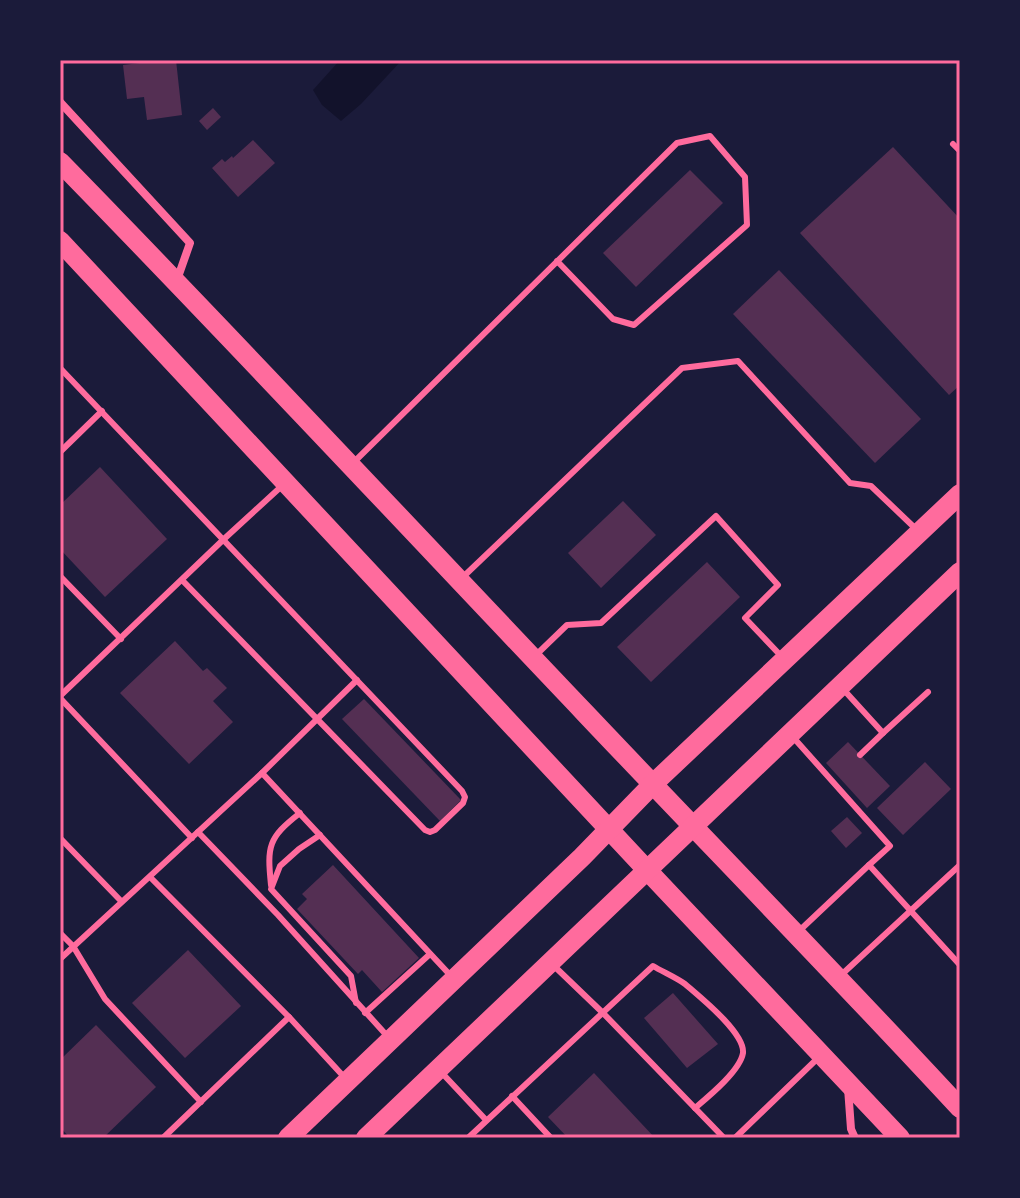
<svg xmlns="http://www.w3.org/2000/svg" width="1020" height="1198" viewBox="0 0 1020 1198" font-family="Arial,sans-serif">
<style>
.water{fill:#12122b}
.building{fill:#542f53}
.lines{fill:none;stroke-linecap:round;stroke-linejoin:round}
.service{stroke:#ff6b9d;stroke-width:6}
.minor{stroke:#ff6b9d;stroke-width:8}
.primary{stroke:#ff6b9d;stroke-width:20}
.neatline{fill:none;stroke:#ff6b9d;stroke-width:3}
</style>
<rect width="100%" height="100%" fill="#1b1b3a"/>
<!-- water -->
<path class="water" d="M340 60H402L361 104 341 121 322 105 313 90Z"/>
<!-- building -->
<g class="building">
<path d="M165 60H176L182 115 147 120 144 97 127 99 123 65Z"/>
<path d="M213 108 221 117 207 130 199 121Z"/>
<path d="M253 140 275 163 238 197 212 168 222 159 225 162 232 156 233 158Z"/>
<path d="M893 147 960 219V385L949 395 800 233Z"/>
<path d="M690 170 723 203 636 287 603 253Z"/>
<path d="M779 270 921 419 875 463 733 314Z"/>
<path d="M100 467 167 539 105 597 60 549V505Z"/>
<path d="M623 501 656 535 601 588 568 553Z"/>
<path d="M707 562 740 597 651 682 617 647Z"/>
<path d="M175 641 203 671 207 668 227 688 213 701 233 722 189 764 120 693Z"/>
<path d="M364 699 461 800 440 821 342 719Z"/>
<path d="M848 742 890 786 867 808 826 763Z"/>
<path d="M925 762 951 789 903 835 877 808Z"/>
<path d="M847 817 862 833 846 848 831 831Z"/>
<path d="M333 865 419 958 382 992 362 970 358 974 297 909 307 899 302 894Z"/>
<path d="M188 950 241 1006 185 1058 132 1003Z"/>
<path d="M673 993 718 1044 687 1068 644 1018Z"/>
<path d="M96 1025 156 1087 103 1138H70L60 1127V1060Z"/>
<path d="M594 1073 655 1138H568L548 1117Z"/>
</g>
<g class="lines">
<!-- service -->
<g class="service">
<path d="M953 144 960 151"/>
<path d="M60 368 462 791 465 797 463 803 435 830 430 832 425 830 182 580"/>
<path d="M60 452 102 411"/>
<path d="M353 463 677 143 710 136 745 177 747 225 634 325 613 319 557 261"/>
<path d="M60 576 121 639"/>
<path d="M463 577 682 368 738 361 850 483 871 486 917 530"/>
<path d="M536 655 567 625 601 623 716 516 778 585 745 618 783 658"/>
<path d="M843 689 883 733 928 692"/>
<path d="M60 696 224 539 284 484"/>
<path d="M60 698 192 838"/>
<path d="M792 736 890 846 869 865"/>
<path d="M860 755 883 733"/>
<path d="M262 773 451 976"/>
<path d="M198 832 278 915 389 1038"/>
<path d="M320 835 299 849 280 866 271 889 351 976 356 1003"/>
<path d="M60 838 121 901"/>
<path d="M150 877 289 1017 345 1078"/>
<path d="M271 885C267 846 268 838 300 813"/>
<path d="M798 932 869 865 960 965"/>
<path d="M60 933 73 946 105 999 201 1102"/>
<path d="M60 959 262 773 357 680"/>
<path d="M552 964 603 1013 724 1138"/>
<path d="M839 977 960 865"/>
<path d="M365 1013 430 954"/>
<path d="M442 1073 486 1120"/>
<path d="M512 1096 551 1138"/>
<path d="M163 1138 289 1017"/>
<path d="M468 1138 653 966C663 972 675 977 685 984 700 997 745 1033 743 1053 740 1071 708 1097 695 1108"/>
<path d="M735 1138 819 1057"/>
</g>
<!-- minor -->
<g class="minor">
<path d="M60 102 190 243 177 280"/>
<path d="M848 1088 851 1129 855 1138"/>
</g>
<!-- primary -->
<g class="primary">
<path d="M60 162C237 343 410 529 585 713 710 845 837 975 960 1108"/>
<path d="M60 241 646 869 900 1138"/>
<path d="M288 1138 582 857 653 784 960 494"/>
<path d="M366 1138 960 572"/>
</g>
</g>
<!-- border -->
<rect width="1020" height="1198" fill="none" stroke="#1b1b3a" stroke-width="124"/>
<rect x="62" y="62" width="896" height="1074" class="neatline"/>
</svg>
